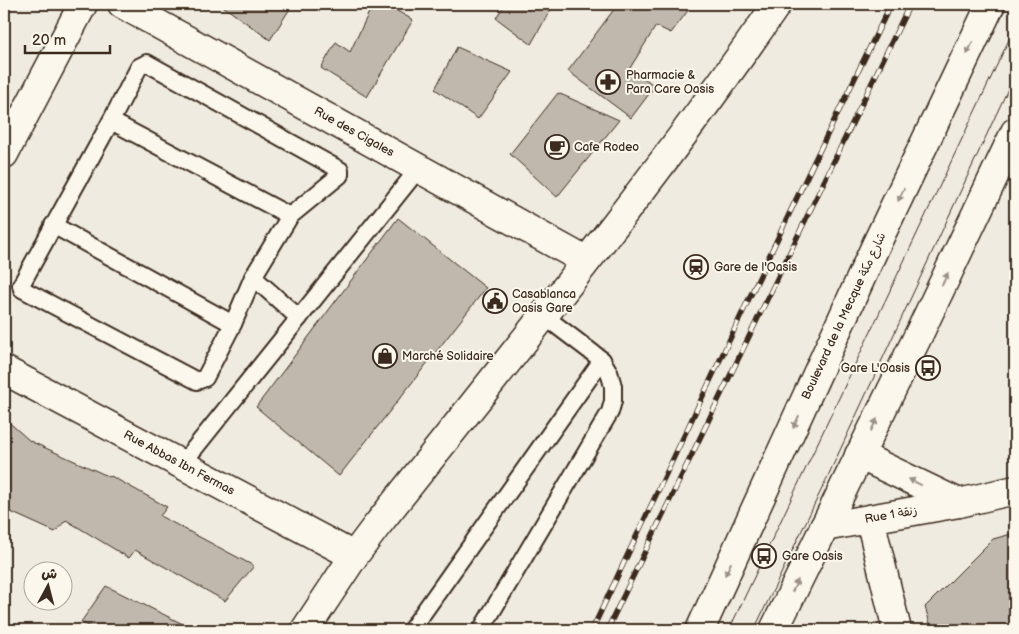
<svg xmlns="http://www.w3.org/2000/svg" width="1019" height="634" viewBox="0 0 1019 634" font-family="'Balsamiq Sans','Playpen Sans Arabic',sans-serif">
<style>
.building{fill:#c0b8ad;stroke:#3b2a1e}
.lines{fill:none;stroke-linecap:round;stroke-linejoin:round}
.lane-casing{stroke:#3b2a1e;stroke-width:20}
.street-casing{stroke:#3b2a1e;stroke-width:31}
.secondary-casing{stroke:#3b2a1e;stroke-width:31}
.primary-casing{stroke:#3b2a1e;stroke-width:31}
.lane{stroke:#fbf7ec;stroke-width:16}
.street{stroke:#fbf7ec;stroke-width:28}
.secondary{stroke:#fbf7ec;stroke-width:28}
.primary{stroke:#fbf7ec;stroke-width:28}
.tram{stroke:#3b2a1e;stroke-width:1}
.rail-casing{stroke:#3b2a1e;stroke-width:5.5}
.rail{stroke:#fbf7ec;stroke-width:4;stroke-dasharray:11;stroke-linecap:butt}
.oneway{fill:#9b9085}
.labels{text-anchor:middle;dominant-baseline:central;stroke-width:4;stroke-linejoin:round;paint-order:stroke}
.poi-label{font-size:12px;fill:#3b2a1e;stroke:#fbf7ec;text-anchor:start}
.street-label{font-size:12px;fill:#3b2a1e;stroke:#fbf7ec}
</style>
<rect width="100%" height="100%" fill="#f0ebe0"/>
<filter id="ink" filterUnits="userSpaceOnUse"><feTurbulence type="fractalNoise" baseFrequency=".02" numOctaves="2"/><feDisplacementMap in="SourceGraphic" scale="10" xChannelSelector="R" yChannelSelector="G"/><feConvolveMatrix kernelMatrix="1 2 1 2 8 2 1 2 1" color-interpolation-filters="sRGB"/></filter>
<g filter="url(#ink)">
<!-- building -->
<g class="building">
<path d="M220 4H293L270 40Z"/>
<path d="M373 4H385L413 20 367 97 321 68 336 42 350 52Z"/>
<path d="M505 4H554L531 44 496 18Z"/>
<path d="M606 4H693L671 33 656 26 630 68 655 86 631 118 568 71 615 8Z"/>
<path d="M457 47 512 72 478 119 435 89Z"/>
<path d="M558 93 619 120 557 197 510 154Z"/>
<path d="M398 218 486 288 339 476 256 407Z"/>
<path d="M4 418 30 441 110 477 111 476 167 507 160 516 254 566 225 601 135 550 129 558 66 520 55 532 4 509Z"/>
<path d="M1015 533V630H932L925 607 993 539Z"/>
<path d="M106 586 195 630H96L81 622Z"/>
</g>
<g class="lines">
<defs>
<g id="lane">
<path d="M147 63 340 170V175L290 216 253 277 233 324 205 378 197 381 22 289 21 285 111 121 139 67Z"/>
<path d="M111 121 290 216"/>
<path d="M53 225 233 324"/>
<path d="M253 277 299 318"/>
<path d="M182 464 419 168"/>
<path d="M411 630 602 360"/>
<path d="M481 630 610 412 613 401V386L609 372 602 360 544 316"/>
</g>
<g id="street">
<path d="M122 4 586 261"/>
<path d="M4 154 83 4"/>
<path d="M4 370 354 556"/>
<path d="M859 455 959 503"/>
<path d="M870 519 897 630"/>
<path d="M824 527 959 503 1015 490"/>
</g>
<g id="secondary">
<path d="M700 630 876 245 991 4"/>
<path d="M774 630 919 334 1015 132"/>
</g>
<path id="primary" d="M305 630 354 556 375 528C512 355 652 185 777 4"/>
</defs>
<!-- lane casing -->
<use href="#lane" class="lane-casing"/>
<!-- street casing -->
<use href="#street" class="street-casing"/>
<!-- secondary casing -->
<use href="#secondary" class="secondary-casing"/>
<!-- primary casing -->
<use href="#primary" class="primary-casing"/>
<!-- lane -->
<use href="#lane" class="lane"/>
<!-- street -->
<use href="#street" class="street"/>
<!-- secondary -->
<use href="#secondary" class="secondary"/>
<!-- primary -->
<use href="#primary" class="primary"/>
<!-- tram -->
<g class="tram">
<path d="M729 630 1015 27"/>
<path d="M754 630 828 476 1015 74"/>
</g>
<defs>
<g id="rail">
<path d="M592 630 810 170 891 4"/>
<path d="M607 630 910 4"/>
</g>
</defs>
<!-- rail casing -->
<use href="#rail" class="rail-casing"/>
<!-- rail -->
<use href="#rail" class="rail"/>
</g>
<!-- one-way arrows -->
<defs><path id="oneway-solid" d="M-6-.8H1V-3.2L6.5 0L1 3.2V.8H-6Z" transform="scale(1.25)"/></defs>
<g class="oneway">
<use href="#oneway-solid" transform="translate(970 48) rotate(115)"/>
<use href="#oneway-solid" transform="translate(901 195) rotate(115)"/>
<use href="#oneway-solid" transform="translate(945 279) rotate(-65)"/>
<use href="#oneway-solid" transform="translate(796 422) rotate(115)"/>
<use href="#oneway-solid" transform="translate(874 425) rotate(-63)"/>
<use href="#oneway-solid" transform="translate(915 482) rotate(-154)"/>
<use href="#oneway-solid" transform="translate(728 569) rotate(115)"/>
<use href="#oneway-solid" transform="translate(795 586) rotate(-64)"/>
</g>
</g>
<!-- icons -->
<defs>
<symbol id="pharmacy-ring" viewBox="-11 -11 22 22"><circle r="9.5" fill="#fbf7ec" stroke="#3b2a1e" stroke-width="1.5"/><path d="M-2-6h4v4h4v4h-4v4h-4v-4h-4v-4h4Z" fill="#3b2a1e"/></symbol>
<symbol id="cafe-ring" viewBox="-11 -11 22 22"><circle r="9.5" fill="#fbf7ec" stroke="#3b2a1e" stroke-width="1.5"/><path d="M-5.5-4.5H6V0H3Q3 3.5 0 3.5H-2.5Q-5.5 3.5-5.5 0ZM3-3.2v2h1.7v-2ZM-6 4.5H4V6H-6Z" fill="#3b2a1e"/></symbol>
<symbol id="station-ring" viewBox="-11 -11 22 22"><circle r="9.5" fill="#fbf7ec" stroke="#3b2a1e" stroke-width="1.5"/><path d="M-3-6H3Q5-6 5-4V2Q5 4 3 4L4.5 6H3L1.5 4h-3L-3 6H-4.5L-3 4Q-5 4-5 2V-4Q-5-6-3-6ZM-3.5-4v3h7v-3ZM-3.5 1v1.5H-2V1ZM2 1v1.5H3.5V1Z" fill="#3b2a1e"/></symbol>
<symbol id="civic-ring" viewBox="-11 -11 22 22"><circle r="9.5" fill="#fbf7ec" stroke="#3b2a1e" stroke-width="1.5"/><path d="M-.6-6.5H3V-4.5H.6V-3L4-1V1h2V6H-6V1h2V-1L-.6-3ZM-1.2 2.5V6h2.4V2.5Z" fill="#3b2a1e"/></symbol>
<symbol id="shop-ring" viewBox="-11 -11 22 22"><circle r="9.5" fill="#fbf7ec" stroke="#3b2a1e" stroke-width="1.5"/><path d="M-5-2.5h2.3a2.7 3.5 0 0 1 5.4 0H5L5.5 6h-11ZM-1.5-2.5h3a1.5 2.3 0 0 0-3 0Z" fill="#3b2a1e"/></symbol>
<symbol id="bus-ring" viewBox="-11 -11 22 22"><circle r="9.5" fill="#fbf7ec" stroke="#3b2a1e" stroke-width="1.5"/><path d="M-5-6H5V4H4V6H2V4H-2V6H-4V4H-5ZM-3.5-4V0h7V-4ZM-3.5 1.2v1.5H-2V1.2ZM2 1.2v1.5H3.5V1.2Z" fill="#3b2a1e"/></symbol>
</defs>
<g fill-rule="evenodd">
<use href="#pharmacy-ring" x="594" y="68" width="28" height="28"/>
<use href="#cafe-ring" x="543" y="133" width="28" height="28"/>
<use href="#station-ring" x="682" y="253" width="28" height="28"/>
<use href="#civic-ring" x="481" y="287" width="28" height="28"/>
<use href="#shop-ring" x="371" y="342" width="28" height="28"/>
<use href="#bus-ring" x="914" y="354" width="28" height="28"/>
<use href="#bus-ring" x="750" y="542" width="28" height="28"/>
</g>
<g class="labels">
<!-- poi labels -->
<g class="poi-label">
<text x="626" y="75">Pharmacie &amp;<tspan x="626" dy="14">Para Care Oasis</tspan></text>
<text x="574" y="147">Cafe Rodeo</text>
<text x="714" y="267">Gare de l'Oasis</text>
<text x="512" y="294">Casablanca<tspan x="512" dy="14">Oasis Gare</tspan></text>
<text x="402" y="356">Marché Solidaire</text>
<text x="910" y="368" text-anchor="end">Gare L'Oasis</text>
<text x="782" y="556">Gare Oasis</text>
</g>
<!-- street labels -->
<g class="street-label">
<text transform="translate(354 132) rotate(29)">Rue des Cigales</text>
<text transform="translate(844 316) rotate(-65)">Boulevard de la Mecque شارع مكة</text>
<text transform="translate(179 463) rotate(28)">Rue Abbas Ibn Fermas</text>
<text transform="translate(891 515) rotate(-10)">Rue 1 زنقة</text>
</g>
</g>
<!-- margin -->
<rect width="1019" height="634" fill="none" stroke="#fbf7ec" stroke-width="20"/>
<rect x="10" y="10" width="999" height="614" fill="none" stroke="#3b2a1e" stroke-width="2" filter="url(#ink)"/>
<!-- north arrow -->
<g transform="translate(48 586) rotate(7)"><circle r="24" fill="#fbf7ec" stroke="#aea59a"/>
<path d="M0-4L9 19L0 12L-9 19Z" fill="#3b2a1e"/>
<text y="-8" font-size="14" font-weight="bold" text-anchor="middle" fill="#3b2a1e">ش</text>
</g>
<!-- scale -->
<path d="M25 45v8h85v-8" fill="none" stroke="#3b2a1e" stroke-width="2.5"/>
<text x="32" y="45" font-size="15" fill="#3b2a1e" stroke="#fbf7ec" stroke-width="4" paint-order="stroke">20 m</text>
</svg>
